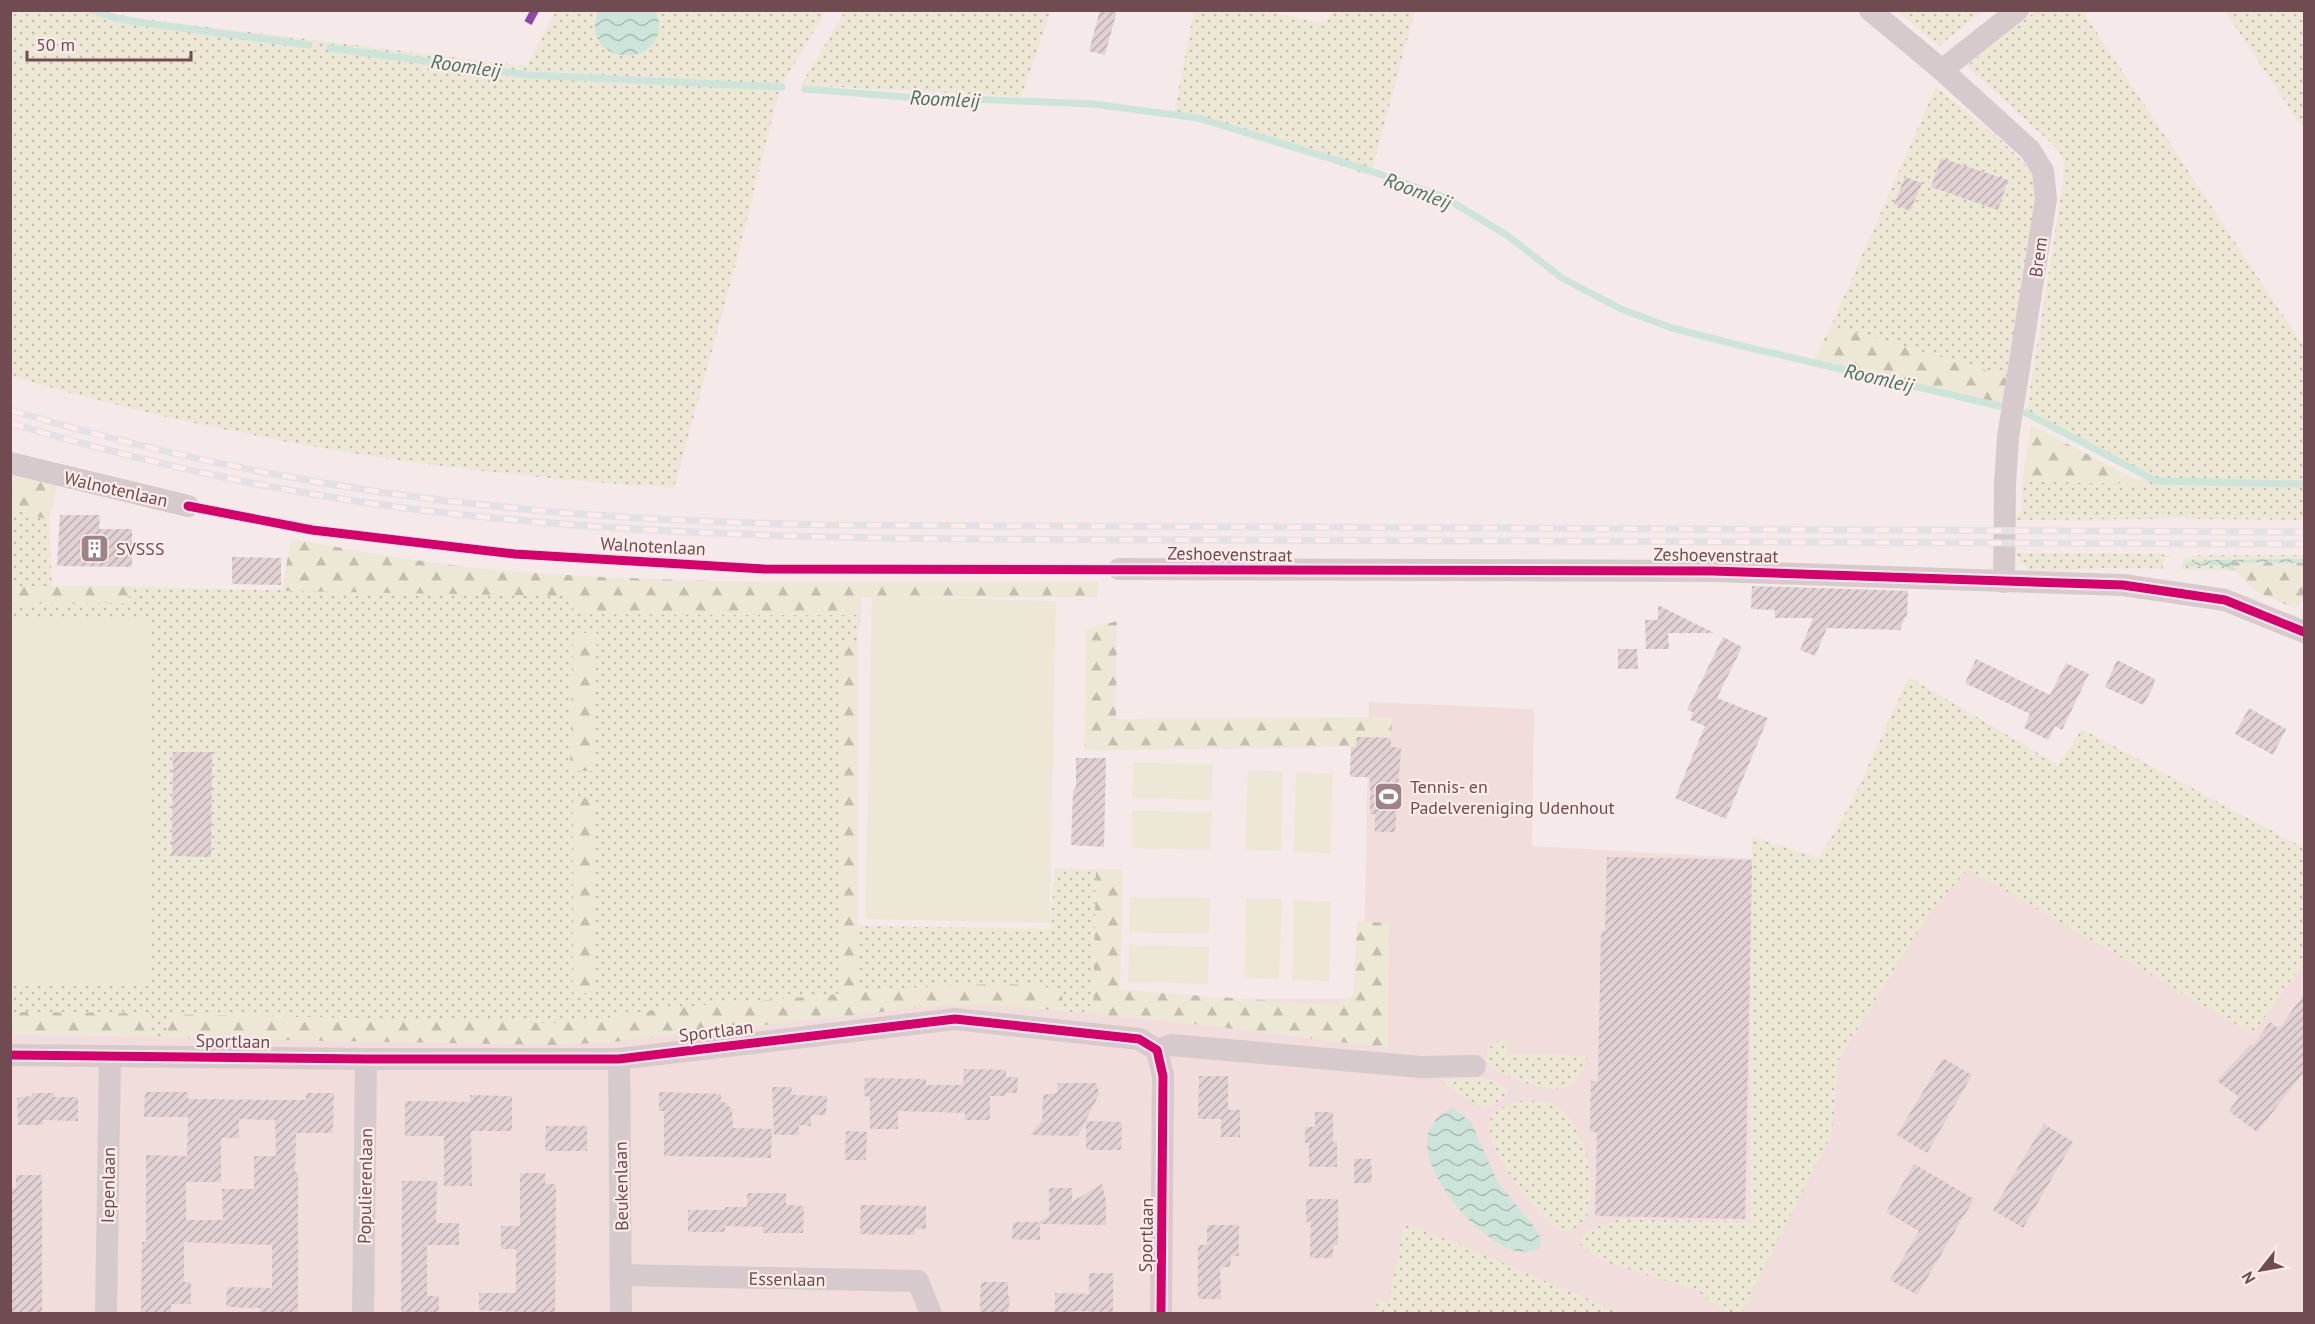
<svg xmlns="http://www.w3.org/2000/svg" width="2315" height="1324" viewBox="0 0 2315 1324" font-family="'PT Sans',sans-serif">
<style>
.residential{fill:#f1dddc}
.grass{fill:url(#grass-dots);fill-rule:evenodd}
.forest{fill:url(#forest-firs)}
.park{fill:#ece8d5}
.water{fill:url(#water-waves)}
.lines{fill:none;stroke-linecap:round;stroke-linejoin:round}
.stream{stroke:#cce4da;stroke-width:7}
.building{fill:url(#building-hatch);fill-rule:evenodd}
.minor{stroke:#d6cacc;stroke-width:22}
.rail-casing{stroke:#e2e1e4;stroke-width:7}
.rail{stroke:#fdecea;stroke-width:4.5;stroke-dasharray:14;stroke-linecap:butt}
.quiet{stroke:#8e44ad;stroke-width:8;stroke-dasharray:15 8;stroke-linecap:butt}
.cycleway-casing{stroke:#fdecea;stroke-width:13}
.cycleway{stroke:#d6006c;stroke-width:9}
.labels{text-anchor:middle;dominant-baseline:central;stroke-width:4.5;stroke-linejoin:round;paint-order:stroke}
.street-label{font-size:18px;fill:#704c52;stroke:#fdecea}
.poi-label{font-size:18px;fill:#704c52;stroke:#fdecea;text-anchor:start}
.water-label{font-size:20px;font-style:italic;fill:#417562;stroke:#fdecea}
</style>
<defs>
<pattern id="grass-dots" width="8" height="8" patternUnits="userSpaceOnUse" patternTransform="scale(1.5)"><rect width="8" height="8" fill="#ece8d5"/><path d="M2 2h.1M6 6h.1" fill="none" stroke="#c4beaf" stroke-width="1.8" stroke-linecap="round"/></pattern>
<pattern id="forest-firs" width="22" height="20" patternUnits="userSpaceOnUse" patternTransform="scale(1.5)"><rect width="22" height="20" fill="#ece8d5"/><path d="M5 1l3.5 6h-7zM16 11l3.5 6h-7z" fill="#c4beaf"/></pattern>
<pattern id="water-waves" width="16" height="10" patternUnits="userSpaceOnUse" patternTransform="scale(1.5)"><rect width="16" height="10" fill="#cce4da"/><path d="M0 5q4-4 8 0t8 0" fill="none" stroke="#aabbb3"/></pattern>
<pattern id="building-hatch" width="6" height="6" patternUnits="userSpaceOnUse" patternTransform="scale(1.5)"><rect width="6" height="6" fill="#e1d1d3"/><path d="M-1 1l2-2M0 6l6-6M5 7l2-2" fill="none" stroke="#bbacae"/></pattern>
</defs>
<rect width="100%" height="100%" fill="#f5eae9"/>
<!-- residential -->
<path class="residential" d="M1369 702 1534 709 1532 846 1849 864 1866 787 2304 946V1313L11 1314V1026L1049 999H1363Z"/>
<!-- grass -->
<g class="grass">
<path d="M10 11H102L135 18 527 66 556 11H598L595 18 659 21 656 11H826L785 79 775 107 735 267 674 488C449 474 227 440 11 376Z"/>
<path d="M845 11V10L1051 11 1021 97 801 85Z"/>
<path d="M1194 11H1265L1325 24 1333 11H1415L1370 176 1259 137 1174 113Z"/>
<path d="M1897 11H1983L1939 46Z"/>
<path d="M2036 11H2088L2084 13 2304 347V520L2191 519 2180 517 2155 519 2011 520 2013 515 2021 513 2022 481 2142 484 2135 479 2156 477 2033 417 2026 415 2063 182 2064 161 2057 148 1966 66Z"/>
<path d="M2225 11H2304V130Z"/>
<path d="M1936 87C1966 112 2022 152 2039 185L2010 377 1831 326Z"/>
<path d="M11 509 49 520 52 586H11Z"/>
<path d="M2015 553 2161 554 2177 558 2202 555H2304V559L2201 561 2187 566 2212 565 2224 566 2233 571 2181 569 2184 558 2163 557V569L2103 568 2039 572 2029 571Z"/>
<path d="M129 586C276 593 423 589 570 596L575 614 861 615 858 641H840V994L669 1008 590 1021 552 1023 169 1014 168 1038 149 1037 151 1013 11 1012 10 604 129 603ZM573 799 593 993H592L573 992Z"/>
<path d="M1909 677 2058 765 2082 729 2304 848V961L2253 1034 1968 869 1928 915 1839 1059 1832 1133 1741 1313H1726L1696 1290 1609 1263 1594 1256 1581 1245C1582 1223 1605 1229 1618 1219L1750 1222 1752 836 1819 858 1852 801Z"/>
<path d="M1055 868 1096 869 1093 1014 1062 1011 1063 1001 887 989 858 991V926L1050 929Z"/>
<path d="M1499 1040H1507L1508 1054 1588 1056C1583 1068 1578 1081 1566 1087 1550 1094 1508 1078 1493 1069 1489 1066 1487 1062 1485 1057L1487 1050Z"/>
<path d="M1446 1078C1465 1079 1496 1074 1508 1091 1505 1102 1491 1105 1482 1108L1444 1084 1443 1080Z"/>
<path d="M1520 1101C1531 1101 1543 1100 1552 1104 1584 1118 1600 1185 1587 1215 1582 1226 1569 1235 1558 1229 1537 1219 1481 1143 1490 1120 1495 1108 1510 1104 1520 1101Z"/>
<path d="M1405 1222 1622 1313H1376L1377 1298 1388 1302Z"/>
</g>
<!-- forest -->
<g class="forest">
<path d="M1831 326 2010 377 2007 410 1813 362Z"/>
<path d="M2031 425 2135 479 2144 484 2022 481Z"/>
<path d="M11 475 57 486 49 520 11 509Z"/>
<path d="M291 539C360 551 429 564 498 570 696 587 899 581 1098 582L1097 597H861V615L575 614 569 596 282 591Z"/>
<path d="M2231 562 2304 563V599L2296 609 2255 591 2232 566Z"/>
<path d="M10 586H129V603L11 604Z"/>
<path d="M1117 621 1116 719 1392 717 1391 745C1289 750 1186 748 1084 751L1086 629Z"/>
<path d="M584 633H597L593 771H570L573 637Z"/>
<path d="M840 641H858V991C889 990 1043 975 1060 993 1064 998 1063 1005 1062 1011L996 1005 934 1006 613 1042 552 1045 168 1038V1014L552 1023 590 1021 669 1008 840 994Z"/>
<path d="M584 796 595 798 593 993H573V798Z"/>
<path d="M1096 869H1123L1120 990 1332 1005 1353 995 1357 921 1389 923 1388 1048 1202 1025 1093 1014Z"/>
<path d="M11 1012 152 1013 149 1037 11 1035Z"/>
</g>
<!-- park -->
<g class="park">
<path d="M872 596 1056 601 1050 923 865 919Z"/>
<path d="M11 619 152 620V986H11Z"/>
<path d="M1133 763 1213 764 1212 800 1132 798Z"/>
<path d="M1248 770 1283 772 1281 851 1245 850Z"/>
<path d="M1296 772 1333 773 1331 853 1294 852Z"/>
<path d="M1132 811 1212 812 1211 850 1132 848Z"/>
<path d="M1130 897 1210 898 1209 934 1129 932Z"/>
<path d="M1246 898 1282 899 1279 979 1244 978Z"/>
<path d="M1294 900 1331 901 1329 981 1292 980Z"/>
<path d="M1129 945 1209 947 1208 984 1128 982Z"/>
</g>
<!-- water -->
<g class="water">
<path d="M598 11H656C677 69 577 71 598 11Z"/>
<path d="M2304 559V563L2232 562V566L2237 570 2233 571 2224 566 2212 565 2187 566 2185 563 2217 560Z"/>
<path d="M1453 1108 1471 1122 1498 1183 1532 1224 1541 1238 1540 1248C1532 1251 1526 1253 1517 1251 1482 1245 1412 1167 1430 1129 1435 1118 1442 1113 1453 1108Z"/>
</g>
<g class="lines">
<!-- stream -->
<g class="stream">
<path d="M92 10 115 18 152 24 309 45"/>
<path d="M330 48 528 75 782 87"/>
<path d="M805 89 944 100 970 99 1093 104 1198 118 1368 170 1444 197 1508 236 1562 278 1621 309 1672 328 1742 346 1999 406"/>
<path d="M2026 413 2156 481 2304 484"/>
</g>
</g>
<!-- building -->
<g class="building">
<path d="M1100 10H1117L1105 55 1089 51Z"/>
<path d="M1941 158 2008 180 1998 210 1931 187Z"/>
<path d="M1905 177 1922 183 1910 211 1894 204Z"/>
<path d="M60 515H100L99 529H132V567L57 566Z"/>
<path d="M232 557 281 558V585L232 584Z"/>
<path d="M1752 586 1908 591 1907 617H1905L1900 630 1827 628 1815 656 1800 650 1813 618H1775V610L1751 609Z"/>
<path d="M1658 605 1714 633H1668L1669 649H1646L1645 620H1658Z"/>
<path d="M1723 637 1742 647 1717 698 1768 718 1726 819 1675 798 1705 726 1690 720 1693 712 1687 710Z"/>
<path d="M1618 649H1637L1638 669H1618Z"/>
<path d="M1976 659 2050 695 2066 663 2089 674 2062 730 2055 726 2048 740 2024 728 2030 714 1965 683Z"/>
<path d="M2117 660 2155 679 2153 685 2154 686 2143 705 2105 687Z"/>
<path d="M2249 708 2286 729 2273 755 2235 734Z"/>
<path d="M1357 737 1391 738V747L1401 748 1395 832H1375V814H1370V777H1350L1351 747H1356Z"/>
<path d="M173 752H212L211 857 172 856Z"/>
<path d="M1076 758H1106L1104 847 1071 845 1073 791 1076 787Z"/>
<path d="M1607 857 1752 860 1745 1219 1595 1216 1597 1132H1590L1591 1081H1598L1601 931H1605Z"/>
<path d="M2304 994V1072L2257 1132 2229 1111 2239 1097 2217 1081 2251 1044 2253 1046 2270 1022 2279 1029Z"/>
<path d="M1943 1058 1972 1075 1927 1153 1897 1135Z"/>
<path d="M964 1069 1006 1070V1077H1018L1017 1093H1006V1096H990V1120H965V1113L898 1111V1129H870V1097L864 1096 865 1078 926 1079V1085H963Z"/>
<path d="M1199 1076H1228V1110H1240V1137H1221V1119H1198Z"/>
<path d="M1058 1083H1096L1099 1094 1078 1136 1030 1135 1042 1121 1043 1095 1057 1093Z"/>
<path d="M772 1087H792L791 1095 827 1096 826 1115H811V1126L799 1125V1135H774Z"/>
<path d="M145 1092H188V1099L275 1100H306V1093H334L333 1133H296L295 1172H298V1314H260V1308L226 1307 227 1287 272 1288V1245L184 1242V1282H191V1304H171V1314H141L142 1242H146V1155L187 1156 188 1117H144ZM239 1119 275 1120 276 1156H254V1189H222L223 1220H186V1182H221V1138H239Z"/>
<path d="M659 1092 721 1094V1102L726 1103 732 1110 733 1128 772 1129 771 1158 664 1156V1111H659Z"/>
<path d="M32 1093H54V1097H78V1121L43 1120V1125H18L17 1098 32 1096Z"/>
<path d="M470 1095 512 1096V1131H471L472 1186H444V1136H405V1101L470 1102Z"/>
<path d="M1315 1112H1333V1142H1337V1167H1309V1143H1305V1127H1315Z"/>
<path d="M1086 1121 1122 1122 1121 1150H1086Z"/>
<path d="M2044 1124 2073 1142 2023 1228 1993 1210Z"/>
<path d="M546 1126H587V1151H545Z"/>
<path d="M846 1131 867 1132 866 1160H845Z"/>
<path d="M1354 1159H1371L1372 1183H1354Z"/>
<path d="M1914 1164 1974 1199 1917 1295 1890 1280 1919 1231 1886 1212Z"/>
<path d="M520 1173H545V1184H556L555 1314 479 1310V1293H516V1249H501V1226H520Z"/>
<path d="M16 1175H42V1314H10V1188H16Z"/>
<path d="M402 1181H437L436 1223H459V1245H427V1296H439V1314H401Z"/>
<path d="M1102 1184 1106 1201V1225L1040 1224V1240L1012 1239 1013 1222H1039L1049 1216V1188H1072V1202Z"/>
<path d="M747 1193H786V1205L804 1206 803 1233H763V1227L725 1226V1232H688V1210H725V1207H747Z"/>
<path d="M1306 1199H1338V1245H1333V1258H1310L1311 1221 1306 1222Z"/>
<path d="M861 1205 926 1206V1229L915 1228V1235L860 1234Z"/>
<path d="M1207 1225H1239V1256H1231L1230 1267H1220L1221 1299H1198V1245H1207Z"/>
<path d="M1089 1273H1113V1312L1073 1311 1072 1313H1055V1293L1089 1294Z"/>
<path d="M981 1282H1008V1296H1010L1008 1313 980 1312Z"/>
</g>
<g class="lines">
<!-- minor -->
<g class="minor">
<path d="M1870 10 1942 70 2030 150 2043 171 2046 199 2008 437 2005 485 2004 582"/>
<path d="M1942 70 2018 10"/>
<path d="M10 463 188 506"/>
<path d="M1119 569 1712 571 2123 585 2225 600 2304 632"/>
<path d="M1157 1050 1171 1045 1421 1067 1475 1066"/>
<path d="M10 1055 366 1059H619L955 1019 1139 1039 1157 1050 1163 1076 1161 1314"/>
<path d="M619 1059 621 1314"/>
<path d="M621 1275 918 1281 931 1314"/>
<path d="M106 1314 110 1056"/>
<path d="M363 1314 366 1059"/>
</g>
<defs>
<g id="rail">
<path d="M10 410C174 459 344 492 514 508 620 519 726 523 832 525L2304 532"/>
<path d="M10 423C157 467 311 499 464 515 718 542 973 539 1227 540 1586 541 1945 543 2304 544"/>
</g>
</defs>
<!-- rail casing -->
<use href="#rail" class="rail-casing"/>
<!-- rail -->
<use href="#rail" class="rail"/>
<!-- quiet -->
<path class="quiet" d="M528 23 535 10"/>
<defs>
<g id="cycleway">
<path d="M188 506 312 530 515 554 764 569 1712 571 2123 585 2225 600 2304 632"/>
<path d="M10 1055 366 1059H619L955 1019 1139 1039 1157 1050 1163 1076 1161 1314"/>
</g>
</defs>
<!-- cycleway casing -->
<use href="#cycleway" class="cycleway-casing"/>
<!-- cycleway -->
<use href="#cycleway" class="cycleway"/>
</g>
<!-- icons -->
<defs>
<symbol id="building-square" viewBox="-11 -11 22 22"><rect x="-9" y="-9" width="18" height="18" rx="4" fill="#9f8387" stroke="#fdecea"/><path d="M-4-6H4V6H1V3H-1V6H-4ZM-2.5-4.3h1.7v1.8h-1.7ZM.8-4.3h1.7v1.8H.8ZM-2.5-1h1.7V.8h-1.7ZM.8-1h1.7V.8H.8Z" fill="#fff"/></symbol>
<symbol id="stadium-square" viewBox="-11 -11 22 22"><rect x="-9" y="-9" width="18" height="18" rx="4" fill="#9f8387" stroke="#fdecea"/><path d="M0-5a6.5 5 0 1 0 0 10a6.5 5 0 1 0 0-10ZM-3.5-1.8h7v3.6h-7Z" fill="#fff"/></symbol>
</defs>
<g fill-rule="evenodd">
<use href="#building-square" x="78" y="532" width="33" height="33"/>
<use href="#stadium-square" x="1372" y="780" width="33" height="33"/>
</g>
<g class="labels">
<!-- street labels -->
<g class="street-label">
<text transform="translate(2038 257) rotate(-82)">Brem</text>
<text transform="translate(116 489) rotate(13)">Walnotenlaan</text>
<text transform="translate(653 546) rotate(3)">Walnotenlaan</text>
<text transform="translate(1230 554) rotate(1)">Zeshoevenstraat</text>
<text transform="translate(1716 555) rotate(1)">Zeshoevenstraat</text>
<text transform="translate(716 1031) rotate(-7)">Sportlaan</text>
<text transform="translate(233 1041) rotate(1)">Sportlaan</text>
<text transform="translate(108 1185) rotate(-89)">Iepenlaan</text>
<text transform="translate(365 1186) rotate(-89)">Populierenlaan</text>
<text transform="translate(621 1186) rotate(-91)">Beukenlaan</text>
<text transform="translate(1146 1235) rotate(-89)">Sportlaan</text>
<text transform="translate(787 1279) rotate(1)">Essenlaan</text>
</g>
<!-- poi labels -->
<g class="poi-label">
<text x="116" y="548">SVSSS</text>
<text x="1410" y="786">Tennis- en<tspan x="1410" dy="21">Padelvereniging Udenhout</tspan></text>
</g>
<!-- water labels -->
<g class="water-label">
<text transform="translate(466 66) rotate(8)">Roomleij</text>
<text transform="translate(945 99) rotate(3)">Roomleij</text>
<text transform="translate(1418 191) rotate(21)">Roomleij</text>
<text transform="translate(1879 378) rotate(13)">Roomleij</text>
</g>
</g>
<!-- border -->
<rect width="2315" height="1324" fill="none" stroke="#704c52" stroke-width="24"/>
<!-- north arrow -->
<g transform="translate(2261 1270) rotate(239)" stroke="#fdecea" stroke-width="4.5" paint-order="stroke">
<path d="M0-4.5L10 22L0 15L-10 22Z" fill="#704c52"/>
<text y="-9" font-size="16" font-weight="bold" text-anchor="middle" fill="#704c52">N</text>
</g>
<!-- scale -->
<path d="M27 51v9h164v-9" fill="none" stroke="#704c52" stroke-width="3"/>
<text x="36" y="51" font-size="18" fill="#704c52" stroke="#fdecea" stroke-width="4.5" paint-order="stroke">50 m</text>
</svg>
